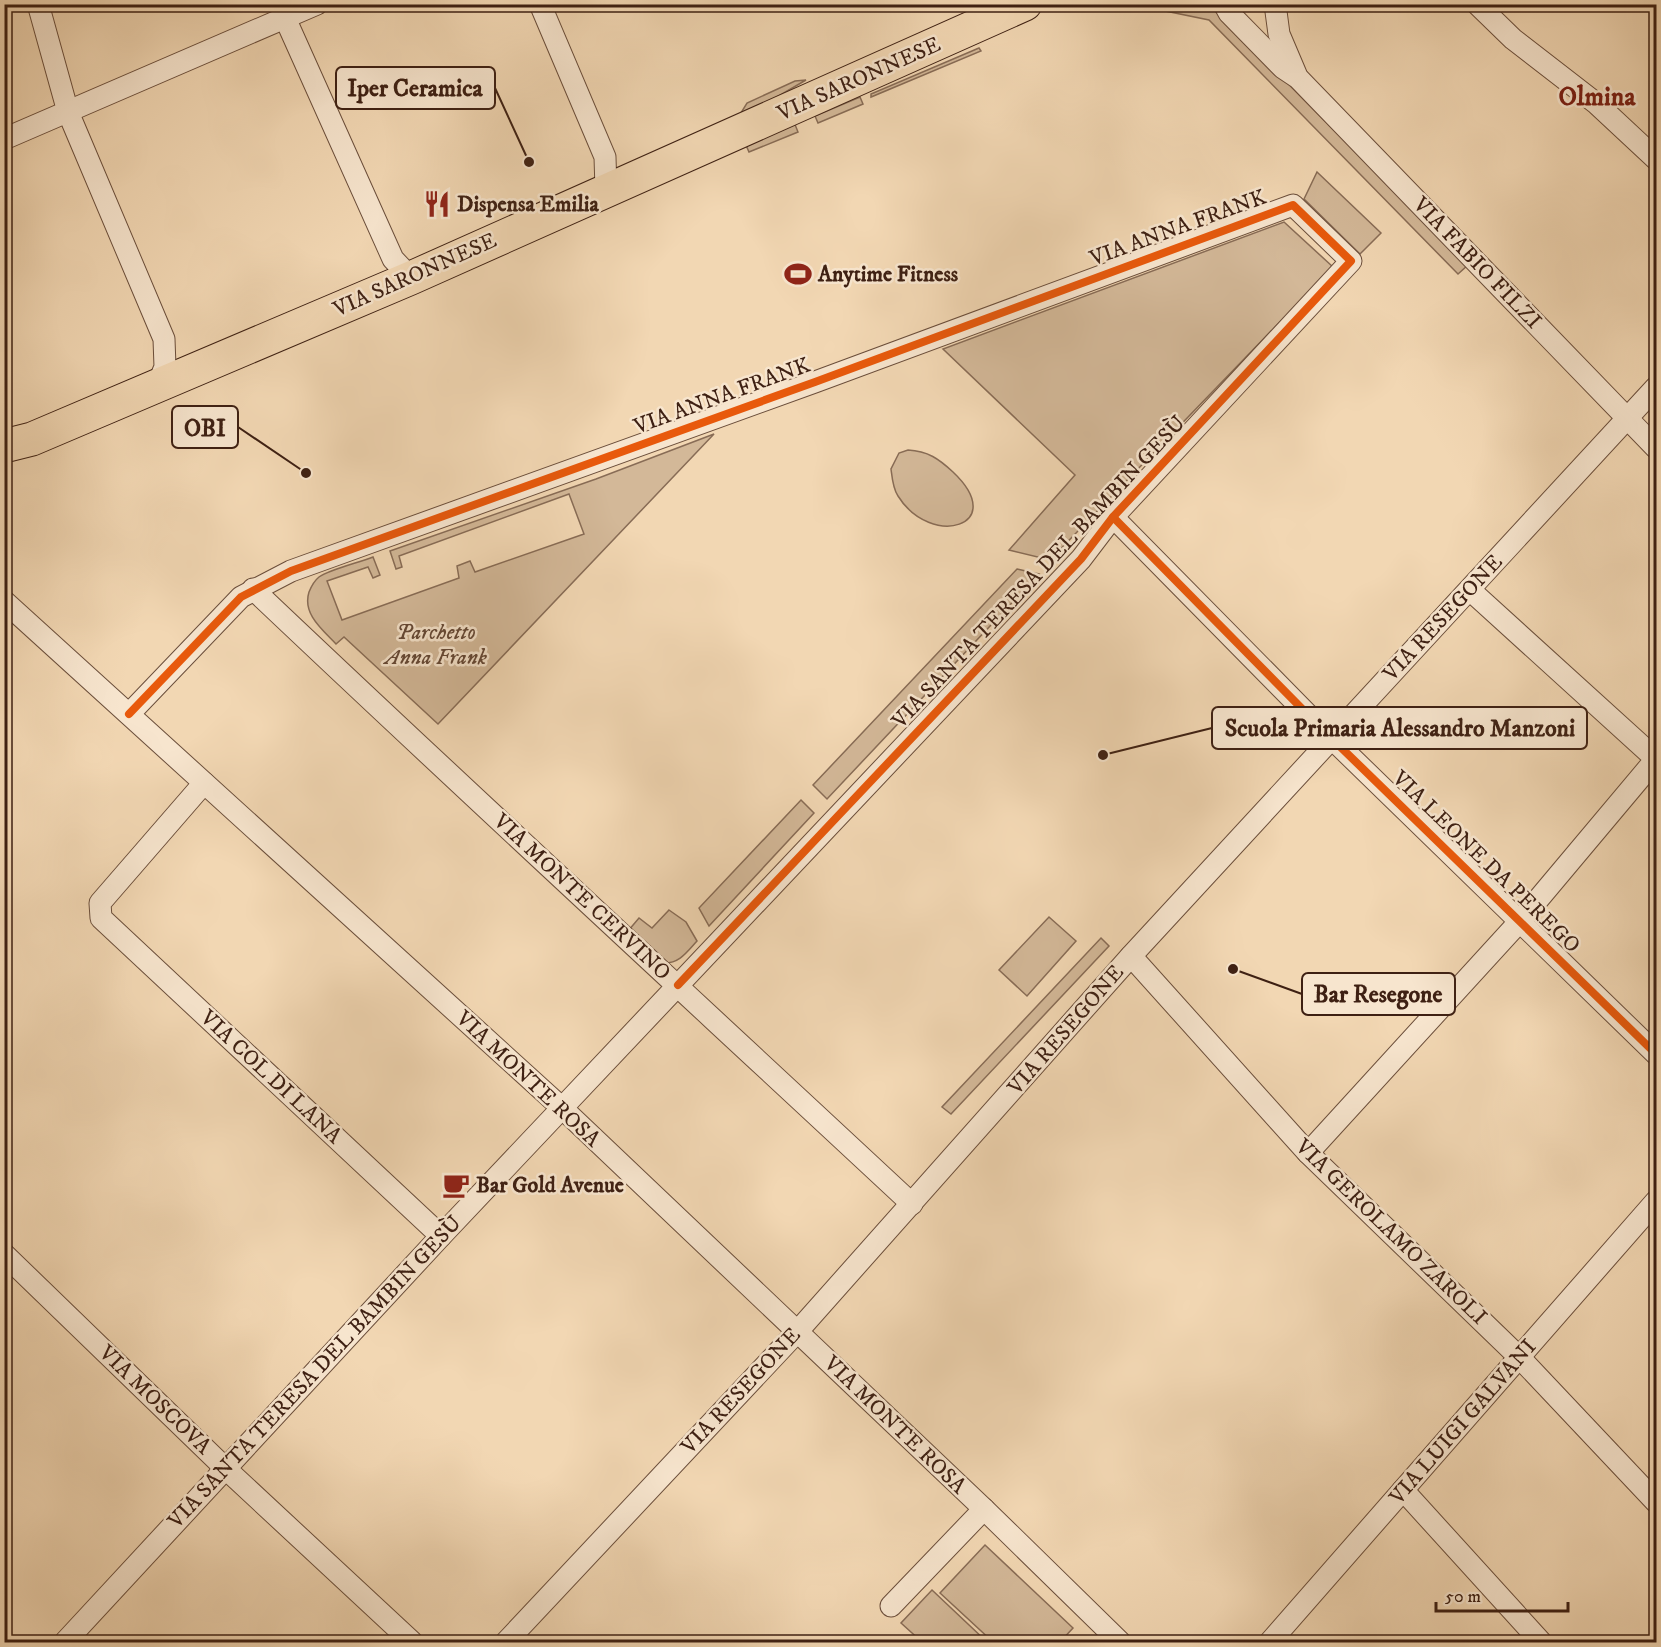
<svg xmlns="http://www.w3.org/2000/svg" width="1661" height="1647" viewBox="0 0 1661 1647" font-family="'IM FELL DW Pica',serif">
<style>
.green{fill:#d3b898;stroke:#886c56;stroke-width:1.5}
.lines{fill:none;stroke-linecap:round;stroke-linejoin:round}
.minor-casing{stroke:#6b4e3b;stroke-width:23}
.primary-casing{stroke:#3e2013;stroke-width:35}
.minor{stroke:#f7e5ce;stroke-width:21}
.primary{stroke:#f2d7b3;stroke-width:33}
.cycleway-casing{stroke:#f7e5ce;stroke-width:11}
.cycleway{stroke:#e8590c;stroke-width:8}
.labels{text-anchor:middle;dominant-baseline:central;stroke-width:5;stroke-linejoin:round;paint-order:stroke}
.street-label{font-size:22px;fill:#3e2013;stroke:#f7e5ce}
.poi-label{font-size:22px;font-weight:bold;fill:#3e2013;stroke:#f7e5ce;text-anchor:start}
.park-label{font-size:22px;font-style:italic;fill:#634634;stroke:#f7e5ce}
.quarter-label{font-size:26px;font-weight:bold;fill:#7a1f14;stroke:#f7e5ce}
.leader{fill:none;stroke:#3e2013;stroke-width:2}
.callout-dot{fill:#3e2013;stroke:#f7e5ce;stroke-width:2}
.callout{fill:#f7e5ce;stroke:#3e2013;stroke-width:2}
.callout-label{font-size:24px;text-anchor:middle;font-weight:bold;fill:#3e2013}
</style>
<rect width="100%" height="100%" fill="#f2d7b3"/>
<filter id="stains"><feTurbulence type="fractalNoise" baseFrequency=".00333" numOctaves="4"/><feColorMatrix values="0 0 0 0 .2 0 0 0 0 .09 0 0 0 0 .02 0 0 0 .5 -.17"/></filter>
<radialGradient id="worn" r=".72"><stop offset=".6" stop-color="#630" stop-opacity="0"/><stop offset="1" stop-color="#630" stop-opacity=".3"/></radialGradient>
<!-- green -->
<g class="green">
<path d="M1136 5H1202L1217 12 1468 265 1458 274 1209 20Z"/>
<path d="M979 48 981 51 871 97V94Z"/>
<path d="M806 80 765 104 739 116 747 103 795 81Z"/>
<path d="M860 97 863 104 818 123 815 116Z"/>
<path d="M794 122 798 132 749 152 745 143Z"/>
<path d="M1317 172 1381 233 1360 254 1304 199Z"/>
<path d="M1284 222 1333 267 1050 560 1009 550 1075 475 943 349Z"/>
<path d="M714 434 438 724 344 637 336 644C323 630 302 614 309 592 311 587 314 581 319 577 331 569 358 563 373 557L380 575 373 578 368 567 327 581 342 620 459 578 457 566 470 561 475 572 584 534 569 494 399 556 402 567 396 569 390 551 596 479Z"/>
<path d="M908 450C928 451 939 459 953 472 1010 526 931 549 898 496 893 489 892 477 891 469L899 453Z"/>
<path d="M1017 569 1039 574 827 799 813 785Z"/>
<path d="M801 800 814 813 709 926 699 908Z"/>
<path d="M669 910 686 922 697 941C687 952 679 964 663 963L628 931 639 918 652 928Z"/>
<path d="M1049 917 1076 941 1027 996 999 970Z"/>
<path d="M1101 938 1109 946 951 1114 942 1107Z"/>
<path d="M985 1545 1073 1628 1060 1642H993L940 1593Z"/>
<path d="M932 1590 987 1642H922L901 1623Z"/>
</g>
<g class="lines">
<defs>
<g id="minor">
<path d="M38 4 68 112 164 339 165 367 157 386"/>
<path d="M540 4 605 157 606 190"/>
<path d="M1224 4 1229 13 1283 68 1298 78 1656 448"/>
<path d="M1275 4 1279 34 1296 74"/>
<path d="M1477 4 1513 39 1597 104 1656 159"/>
<path d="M285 18 393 259 411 278"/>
<path d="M4 139 317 4"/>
<path d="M1113 517 1322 729 1656 1054"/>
<path d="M253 589C471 796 692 999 912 1204"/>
<path d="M1470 590 1656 759"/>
<path d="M4 601 562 1108 984 1509 1120 1642"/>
<path d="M204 783 100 903 101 918 441 1236"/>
<path d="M1131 956 1308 1153 1520 1358 1656 1502"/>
<path d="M1308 1153 1520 921 1656 759"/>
<path d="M4 1254 226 1469 412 1642"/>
<path d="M1403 1490 1541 1642"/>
<path d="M891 1606 984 1509"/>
<path d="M65 1642 441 1236 1081 559 1113 517 1351 261 1293 205 815 382 291 571 241 597 129 714"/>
<path d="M506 1642 797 1332 1131 956 1656 387"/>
<path d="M1270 1642 1656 1201"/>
</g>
<path id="primary" d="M4 446 32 439 411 278 1025 4"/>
</defs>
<!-- minor casing -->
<use href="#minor" class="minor-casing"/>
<!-- primary casing -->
<use href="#primary" class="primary-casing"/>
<!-- minor -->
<use href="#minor" class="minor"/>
<!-- primary -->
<use href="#primary" class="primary"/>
<defs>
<g id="cycleway">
<path d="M1113 517 1322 729 1656 1054"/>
<path d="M129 714 241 597 291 571 815 382 1293 205 1351 261 1113 517 1081 559 678 985"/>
</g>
</defs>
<!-- cycleway casing -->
<use href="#cycleway" class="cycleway-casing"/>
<!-- cycleway -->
<use href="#cycleway" class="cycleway"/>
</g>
<!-- icons -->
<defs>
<symbol id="restaurant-bare" viewBox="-9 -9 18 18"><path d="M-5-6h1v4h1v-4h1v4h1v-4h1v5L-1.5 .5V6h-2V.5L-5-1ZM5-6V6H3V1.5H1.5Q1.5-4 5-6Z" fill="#8f2418" stroke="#f7e5ce" stroke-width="2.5" paint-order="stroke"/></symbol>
<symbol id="stadium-bare" viewBox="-9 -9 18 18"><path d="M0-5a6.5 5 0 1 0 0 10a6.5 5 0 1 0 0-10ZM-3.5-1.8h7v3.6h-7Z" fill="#8f2418" stroke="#f7e5ce" stroke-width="2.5" paint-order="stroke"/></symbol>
<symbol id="cafe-bare" viewBox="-9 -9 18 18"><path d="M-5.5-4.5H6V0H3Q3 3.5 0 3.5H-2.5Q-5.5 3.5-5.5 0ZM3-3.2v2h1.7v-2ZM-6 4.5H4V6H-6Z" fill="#8f2418" stroke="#f7e5ce" stroke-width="2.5" paint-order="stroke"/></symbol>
</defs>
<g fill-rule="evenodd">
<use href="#restaurant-bare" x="418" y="185" width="38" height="38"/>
<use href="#stadium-bare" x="779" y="255" width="38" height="38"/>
<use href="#cafe-bare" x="437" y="1166" width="38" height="38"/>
</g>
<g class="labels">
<!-- street labels -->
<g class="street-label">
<text transform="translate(859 79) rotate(-24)">VIA SARONNESE</text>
<text transform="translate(1178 228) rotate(-20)">VIA ANNA FRANK</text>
<text transform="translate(1477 263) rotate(46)">VIA FABIO FILZI</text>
<text transform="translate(415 275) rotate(-24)">VIA SARONNESE</text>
<text transform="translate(722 396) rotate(-20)">VIA ANNA FRANK</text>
<text transform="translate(1039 572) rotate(-47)">VIA SANTA TERESA DEL BAMBIN GESÙ</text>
<text transform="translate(1443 618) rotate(-47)">VIA RESEGONE</text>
<text transform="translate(1486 862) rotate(44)">VIA LEONE DA PEREGO</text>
<text transform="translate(582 897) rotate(43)">VIA MONTE CERVINO</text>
<text transform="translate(1066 1030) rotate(-49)">VIA RESEGONE</text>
<text transform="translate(271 1077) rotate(43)">VIA COL DI LANA</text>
<text transform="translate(528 1079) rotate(43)">VIA MONTE ROSA</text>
<text transform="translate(1391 1232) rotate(44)">VIA GEROLAMO ZAROLI</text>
<text transform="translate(315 1372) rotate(-47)">VIA SANTA TERESA DEL BAMBIN GESÙ</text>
<text transform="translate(741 1391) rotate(-47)">VIA RESEGONE</text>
<text transform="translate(155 1400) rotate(44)">VIA MOSCOVA</text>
<text transform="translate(1463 1422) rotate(-49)">VIA LUIGI GALVANI</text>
<text transform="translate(895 1425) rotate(44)">VIA MONTE ROSA</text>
</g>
<!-- poi labels -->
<g class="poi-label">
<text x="457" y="204">Dispensa Emilia</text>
<text x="818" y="274">Anytime Fitness</text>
<text x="476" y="1185">Bar Gold Avenue</text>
</g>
<!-- park labels -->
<g class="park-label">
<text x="436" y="632">Parchetto<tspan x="436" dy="25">Anna Frank</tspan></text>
</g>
<!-- quarter labels -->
<g class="quarter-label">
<text x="1597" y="97">Olmina</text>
</g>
</g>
<!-- callouts -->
<path class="leader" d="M529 162L495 88M306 473L238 427M1103 755L1212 728M1233 969L1302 994"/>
<g class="callout-dot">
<circle cx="529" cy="162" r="6"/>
<circle cx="306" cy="473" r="6"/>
<circle cx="1103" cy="755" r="6"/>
<circle cx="1233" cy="969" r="6"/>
</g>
<g class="callout">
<rect x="336" y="67" width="159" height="42" rx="6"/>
<rect x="172" y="406" width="66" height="42" rx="6"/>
<rect x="1212" y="707" width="375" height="42" rx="6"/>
<rect x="1302" y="973" width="153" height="42" rx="6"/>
</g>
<g class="callout-label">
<text x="415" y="96">Iper Ceramica</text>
<text x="205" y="436">OBI</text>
<text x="1400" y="736">Scuola Primaria Alessandro Manzoni</text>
<text x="1378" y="1002">Bar Resegone</text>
</g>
<!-- margin -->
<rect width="1661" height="1647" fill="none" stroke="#f2d7b3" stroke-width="24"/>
<rect x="6" y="6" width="1649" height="1635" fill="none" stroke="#3e2013" stroke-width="3"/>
<rect x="12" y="12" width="1637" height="1623" fill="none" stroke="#3e2013" stroke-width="1.5"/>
<!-- scale -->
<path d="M1436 1602v9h132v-9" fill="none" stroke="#3e2013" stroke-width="3"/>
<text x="1445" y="1602" font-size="18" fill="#3e2013" stroke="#f7e5ce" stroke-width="4.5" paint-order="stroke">50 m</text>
<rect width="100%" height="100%" filter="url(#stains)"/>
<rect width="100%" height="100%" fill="url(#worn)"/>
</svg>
